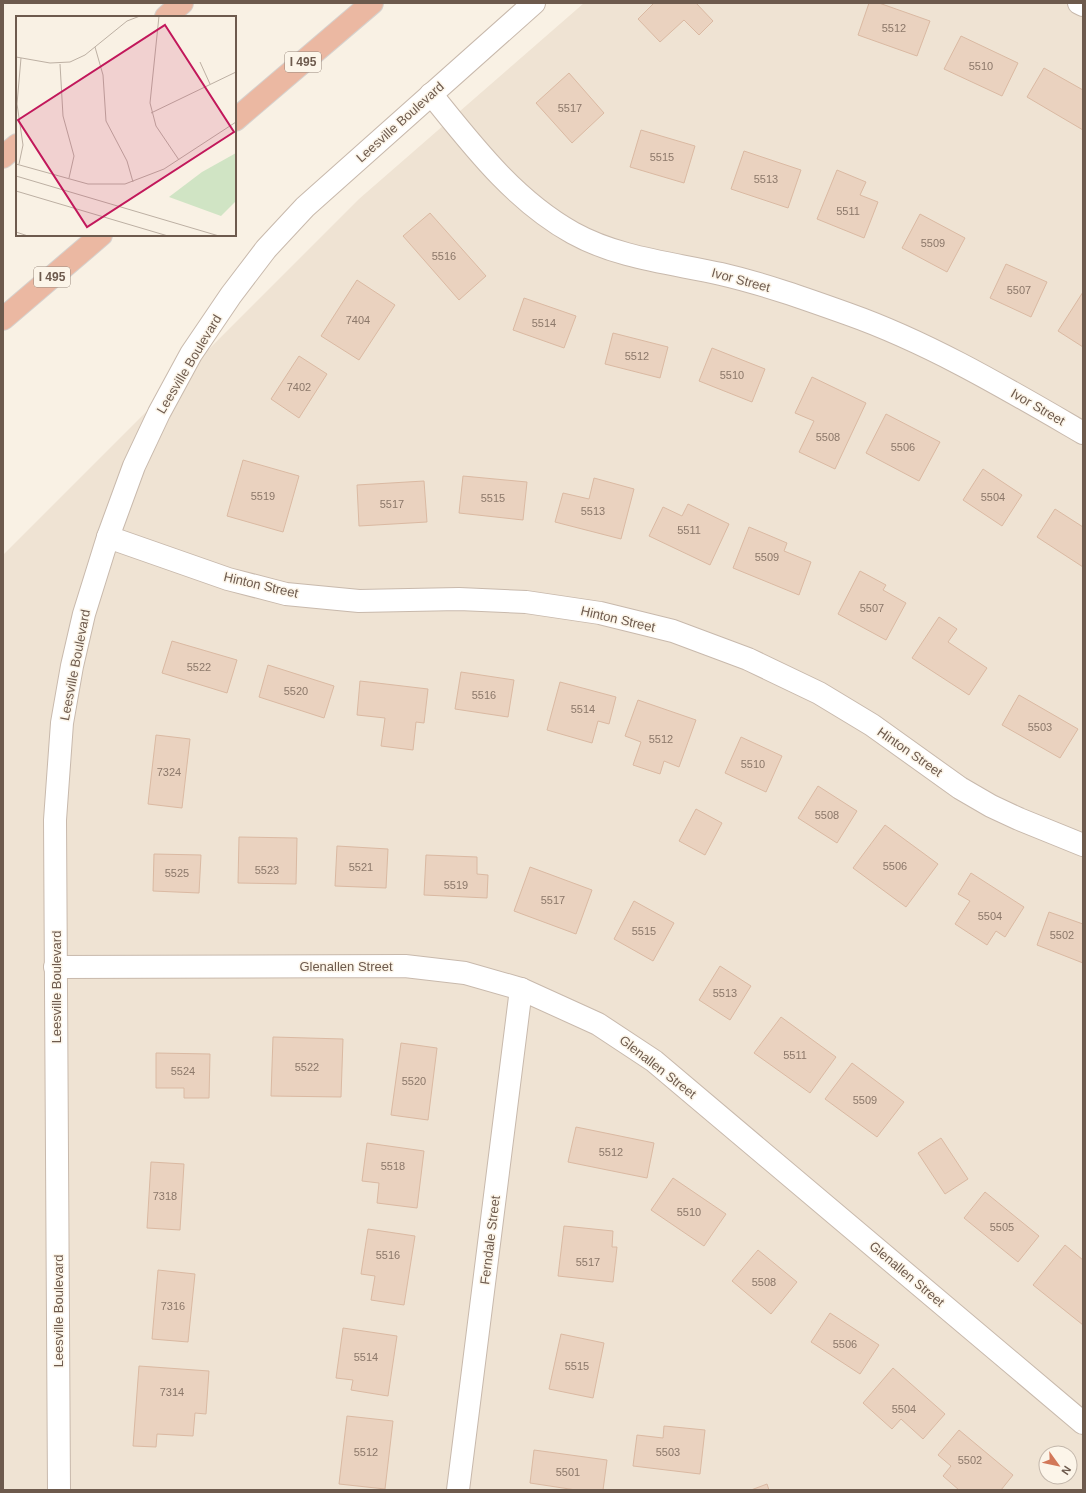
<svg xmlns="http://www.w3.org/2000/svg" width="1086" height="1493" viewBox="0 0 1086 1493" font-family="Arial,sans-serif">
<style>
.residential{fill:#efe3d3;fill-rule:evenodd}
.building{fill:#ead2bf;stroke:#dab9a2}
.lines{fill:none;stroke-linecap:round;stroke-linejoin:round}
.minor-casing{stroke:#c8b9ac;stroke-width:24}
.highway-casing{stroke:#d6d1cd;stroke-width:24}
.minor{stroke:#fff;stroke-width:22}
.highway{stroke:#ebb8a2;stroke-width:22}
.labels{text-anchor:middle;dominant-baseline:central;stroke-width:3;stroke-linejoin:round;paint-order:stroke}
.number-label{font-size:11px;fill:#8c786a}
.shield{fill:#fcf5e9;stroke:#98887c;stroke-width:1}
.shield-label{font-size:12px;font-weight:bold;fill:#6d5a4d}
.street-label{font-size:13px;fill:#6d5a4d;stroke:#fcf5e9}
.inset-road{fill:none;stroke:#bdb0a3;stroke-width:1}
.view{fill:#c2185b;fill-opacity:0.15;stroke:#c2185b;stroke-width:2}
.inset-edge{fill:none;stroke:#6d5a4d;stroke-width:2}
</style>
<rect width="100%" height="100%" fill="#f9f1e4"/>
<!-- residential -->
<path class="residential" d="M584 3H1083V1490H3V555L359 199ZM1046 1453H1070V1477H1046Z"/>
<!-- building -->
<g class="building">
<path d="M654 3H696L713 21 699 35 684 20 660 42 638 19Z"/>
<path d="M869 3H879L930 21 917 56 858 35Z"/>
<path d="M961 36 1018 63 1002 96 944 69Z"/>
<path d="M1044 68 1083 90V130L1027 97Z"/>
<path d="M569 73 604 113 572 143 536 103Z"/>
<path d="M641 130 695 146 684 183 630 167Z"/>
<path d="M744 151 801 170 788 208 731 189Z"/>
<path d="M837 170 866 182 860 195 878 202 864 238 817 219Z"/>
<path d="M430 213 486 276 459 300 403 236Z"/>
<path d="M920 214 965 238 947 272 902 248Z"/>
<path d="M1006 264 1047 282 1031 317 990 298Z"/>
<path d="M357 280 395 305 359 360 321 336Z"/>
<path d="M1083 292V347L1058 331Z"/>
<path d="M524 298 576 316 564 348 513 330Z"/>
<path d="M613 333 668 347 660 378 605 364Z"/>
<path d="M712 348 765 369 752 402 699 381Z"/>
<path d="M299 356 327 374 299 418 271 399Z"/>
<path d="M812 377 866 403 835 469 799 452 814 421 795 413Z"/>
<path d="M886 414 940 442 919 481 866 453Z"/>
<path d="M243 460 299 476 283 532 227 516Z"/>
<path d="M983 469 1022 495 1002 526 963 500Z"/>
<path d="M463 476 527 482 523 520 459 513Z"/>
<path d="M594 478 634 489 621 539 555 522 563 493 589 499Z"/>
<path d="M424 481 427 522 359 526 357 485Z"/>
<path d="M688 504 729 524 710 565 649 536 663 507 682 516Z"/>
<path d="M1055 509 1083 527V567L1037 537Z"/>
<path d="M749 527 787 543 784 551 811 562 799 595 733 568Z"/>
<path d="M860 571 886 585 883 590 906 603 886 640 838 614Z"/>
<path d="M939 617 957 629 948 642 987 668 969 695 912 658Z"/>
<path d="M172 641 237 660 227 693 162 673Z"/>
<path d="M268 665 334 686 324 718 259 697Z"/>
<path d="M461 672 514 680 508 717 455 709Z"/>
<path d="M360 681 428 689 424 723 416 722 413 750 381 746 385 718 357 715Z"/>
<path d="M560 682 616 697 609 724 598 721 592 743 547 730Z"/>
<path d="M1019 695 1078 729 1060 758 1002 725Z"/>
<path d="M638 700 696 720 679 767 664 761 660 774 633 765 641 742 625 736Z"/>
<path d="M156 735 190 739 182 808 148 804Z"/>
<path d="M741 737 782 756 766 792 725 773Z"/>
<path d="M818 786 857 811 837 843 798 818Z"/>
<path d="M696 809 722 823 705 855 679 841Z"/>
<path d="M885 825 938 864 906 907 853 868Z"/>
<path d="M239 837 297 838 296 884 238 883Z"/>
<path d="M337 846 388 849 386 888 335 886Z"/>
<path d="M154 854 201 855 199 893 153 891Z"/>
<path d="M426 855 477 857V874L488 875 487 898 424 895Z"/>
<path d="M530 867 592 890 576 934 514 911Z"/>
<path d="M971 873 1024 907 1005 937 996 931 987 945 955 924 970 901 958 894Z"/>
<path d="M634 901 674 923 653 961 614 939Z"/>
<path d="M1049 912 1083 924V963L1037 945Z"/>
<path d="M720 966 751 986 730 1020 699 1000Z"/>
<path d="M781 1017 836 1057 810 1093 754 1053Z"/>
<path d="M273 1037 343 1039 341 1097 271 1096Z"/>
<path d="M401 1043 437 1048 428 1120 391 1115Z"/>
<path d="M156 1053 210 1054 209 1098H184V1088H156Z"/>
<path d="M852 1063 904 1102 877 1137 825 1099Z"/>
<path d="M576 1127 654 1143 647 1178 568 1162Z"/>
<path d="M941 1138 968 1179 945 1194 918 1153Z"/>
<path d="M367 1143 424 1151 417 1208 377 1203 379 1183 362 1181Z"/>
<path d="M151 1162 184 1164 180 1230 147 1228Z"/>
<path d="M673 1178 726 1214 704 1246 651 1210Z"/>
<path d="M985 1192 1039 1236 1018 1262 964 1218Z"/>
<path d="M564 1226 613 1231 612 1247H617L613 1282 558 1276Z"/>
<path d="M368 1229 415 1236 404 1305 371 1300 375 1276 361 1274Z"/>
<path d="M1065 1245 1083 1260V1325L1033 1285Z"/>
<path d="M758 1250 797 1282 771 1314 732 1281Z"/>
<path d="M158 1270 195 1274 188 1342 152 1339Z"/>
<path d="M830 1313 879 1345 860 1374 811 1342Z"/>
<path d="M343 1328 397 1336 388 1396 351 1390 353 1380 336 1378Z"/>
<path d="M561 1334 604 1343 593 1398 549 1389Z"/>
<path d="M139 1366 209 1371 206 1414 195 1413 193 1436 157 1434 156 1447 133 1446Z"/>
<path d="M893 1368 945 1414 923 1439 901 1419 892 1429 863 1403Z"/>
<path d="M347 1416 393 1421 385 1489 339 1484Z"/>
<path d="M664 1426 705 1430 700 1474 633 1466 637 1435 663 1438Z"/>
<path d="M959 1430 1013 1475 1001 1490H959L943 1476 951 1466 938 1455Z"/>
<path d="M534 1450 607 1460 603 1490H576L530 1483Z"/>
<path d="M767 1484 769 1490H751Z"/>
</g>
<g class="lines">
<defs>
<g id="minor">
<path d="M1079 3 1083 5"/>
<path d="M431 94C473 146 514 200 573 233 618 258 672 263 721 274 764 284 806 299 848 314 930 343 1007 389 1083 433"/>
<path d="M108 537 228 579 286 594 359 601 459 599 526 602 600 613 673 631 748 659 819 693 872 725 960 788 991 806 1019 819 1083 845"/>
<path d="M55 967 405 966 465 973 521 989 598 1024 654 1061 1083 1423"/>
<path d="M59 1490 55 820 62 723 72 666 84 614 108 537 134 466 159 413 191 354 231 295 266 249 305 207 534 3"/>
<path d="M458 1490 521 989"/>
</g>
<g id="highway">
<path d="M166 17 182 3"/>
<path d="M235 120 372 3"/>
<path d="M3 157 17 145"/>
<path d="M3 319 101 235"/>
</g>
</defs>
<!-- minor casing -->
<use href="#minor" class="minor-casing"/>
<!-- highway casing -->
<use href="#highway" class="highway-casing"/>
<!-- minor -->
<use href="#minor" class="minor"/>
<!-- highway -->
<use href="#highway" class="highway"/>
</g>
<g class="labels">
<!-- number labels -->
<g class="number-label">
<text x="894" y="28">5512</text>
<text x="981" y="66">5510</text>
<text x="570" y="108">5517</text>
<text x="662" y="157">5515</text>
<text x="766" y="179">5513</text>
<text x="848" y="211">5511</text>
<text x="933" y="243">5509</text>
<text x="444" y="256">5516</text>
<text x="1019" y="290">5507</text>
<text x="358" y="320">7404</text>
<text x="544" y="323">5514</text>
<text x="637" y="356">5512</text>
<text x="732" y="375">5510</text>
<text x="299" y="387">7402</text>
<text x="828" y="437">5508</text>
<text x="903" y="447">5506</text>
<text x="263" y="496">5519</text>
<text x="993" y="497">5504</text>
<text x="493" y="498">5515</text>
<text x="392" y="504">5517</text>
<text x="593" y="511">5513</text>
<text x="689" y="530">5511</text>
<text x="767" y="557">5509</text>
<text x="872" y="608">5507</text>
<text x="199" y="667">5522</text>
<text x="296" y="691">5520</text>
<text x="484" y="695">5516</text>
<text x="583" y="709">5514</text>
<text x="1040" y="727">5503</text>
<text x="661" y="739">5512</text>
<text x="753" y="764">5510</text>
<text x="169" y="772">7324</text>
<text x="827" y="815">5508</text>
<text x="895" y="866">5506</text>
<text x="361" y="867">5521</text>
<text x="267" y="870">5523</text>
<text x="177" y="873">5525</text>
<text x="456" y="885">5519</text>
<text x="553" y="900">5517</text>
<text x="990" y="916">5504</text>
<text x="644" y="931">5515</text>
<text x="1062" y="935">5502</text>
<text x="725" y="993">5513</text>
<text x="795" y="1055">5511</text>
<text x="307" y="1067">5522</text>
<text x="183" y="1071">5524</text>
<text x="414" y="1081">5520</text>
<text x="865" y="1100">5509</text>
<text x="611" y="1152">5512</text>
<text x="393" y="1166">5518</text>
<text x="165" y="1196">7318</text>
<text x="689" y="1212">5510</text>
<text x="1002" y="1227">5505</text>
<text x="388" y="1255">5516</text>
<text x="588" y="1262">5517</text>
<text x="764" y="1282">5508</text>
<text x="173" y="1306">7316</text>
<text x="845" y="1344">5506</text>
<text x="366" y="1357">5514</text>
<text x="577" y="1366">5515</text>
<text x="172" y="1392">7314</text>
<text x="904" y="1409">5504</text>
<text x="366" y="1452">5512</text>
<text x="668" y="1452">5503</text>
<text x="970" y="1460">5502</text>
<text x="568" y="1472">5501</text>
</g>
<!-- shield labels -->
<g class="shield">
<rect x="285" y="52" width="36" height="20" rx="3"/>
<rect x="34" y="267" width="36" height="20" rx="3"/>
</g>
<g class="shield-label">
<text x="303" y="62">I 495</text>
<text x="52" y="277">I 495</text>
</g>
<!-- street labels -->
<g class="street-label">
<text transform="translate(400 122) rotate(-42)">Leesville Boulevard</text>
<text transform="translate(741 280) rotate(15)">Ivor Street</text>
<text transform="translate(189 364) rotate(-59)">Leesville Boulevard</text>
<text transform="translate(1038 407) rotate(30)">Ivor Street</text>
<text transform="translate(261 585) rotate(13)">Hinton Street</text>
<text transform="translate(618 619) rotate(13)">Hinton Street</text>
<text transform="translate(75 665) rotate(-79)">Leesville Boulevard</text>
<text transform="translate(910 752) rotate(35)">Hinton Street</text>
<text x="346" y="966">Glenallen Street</text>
<text transform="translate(56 987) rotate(-90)">Leesville Boulevard</text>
<text transform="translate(658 1067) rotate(38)">Glenallen Street</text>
<text transform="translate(490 1240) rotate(-83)">Ferndale Street</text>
<text transform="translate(907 1274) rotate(40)">Glenallen Street</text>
<text transform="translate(58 1311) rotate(-90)">Leesville Boulevard</text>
</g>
</g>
<!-- overview -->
<g transform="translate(16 16)">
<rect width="220" height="220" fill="#f9f1e4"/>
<path d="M220 137V185L205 200 153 181 186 156Z" fill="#d0e4c4"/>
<path class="inset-road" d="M143 0 134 87 140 110 163 144M79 31 87 59 90 105 111 145 117 166M0 41 34 47 54 46 69 39 111 5 124 0M184 46 194 68M44 48 47 100 58 140 53 162M135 97 220 56M0 148 72 168H109L148 153 220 106M3 148 7 129 1 88 5 42M0 160 203 220M0 175 152 220M0 216 12 220"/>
<path class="view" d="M149 9 218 116 71 211 2 104Z"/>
<rect width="220" height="220" class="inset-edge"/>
</g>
<!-- border -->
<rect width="1086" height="1493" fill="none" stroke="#6d5a4d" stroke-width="8"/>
<!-- north arrow -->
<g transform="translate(1058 1465) rotate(123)"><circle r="19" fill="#fcf5e9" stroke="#c3b7ab"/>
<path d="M0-3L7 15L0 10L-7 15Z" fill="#d27859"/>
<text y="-6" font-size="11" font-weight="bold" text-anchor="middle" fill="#6d5a4d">N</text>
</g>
</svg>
